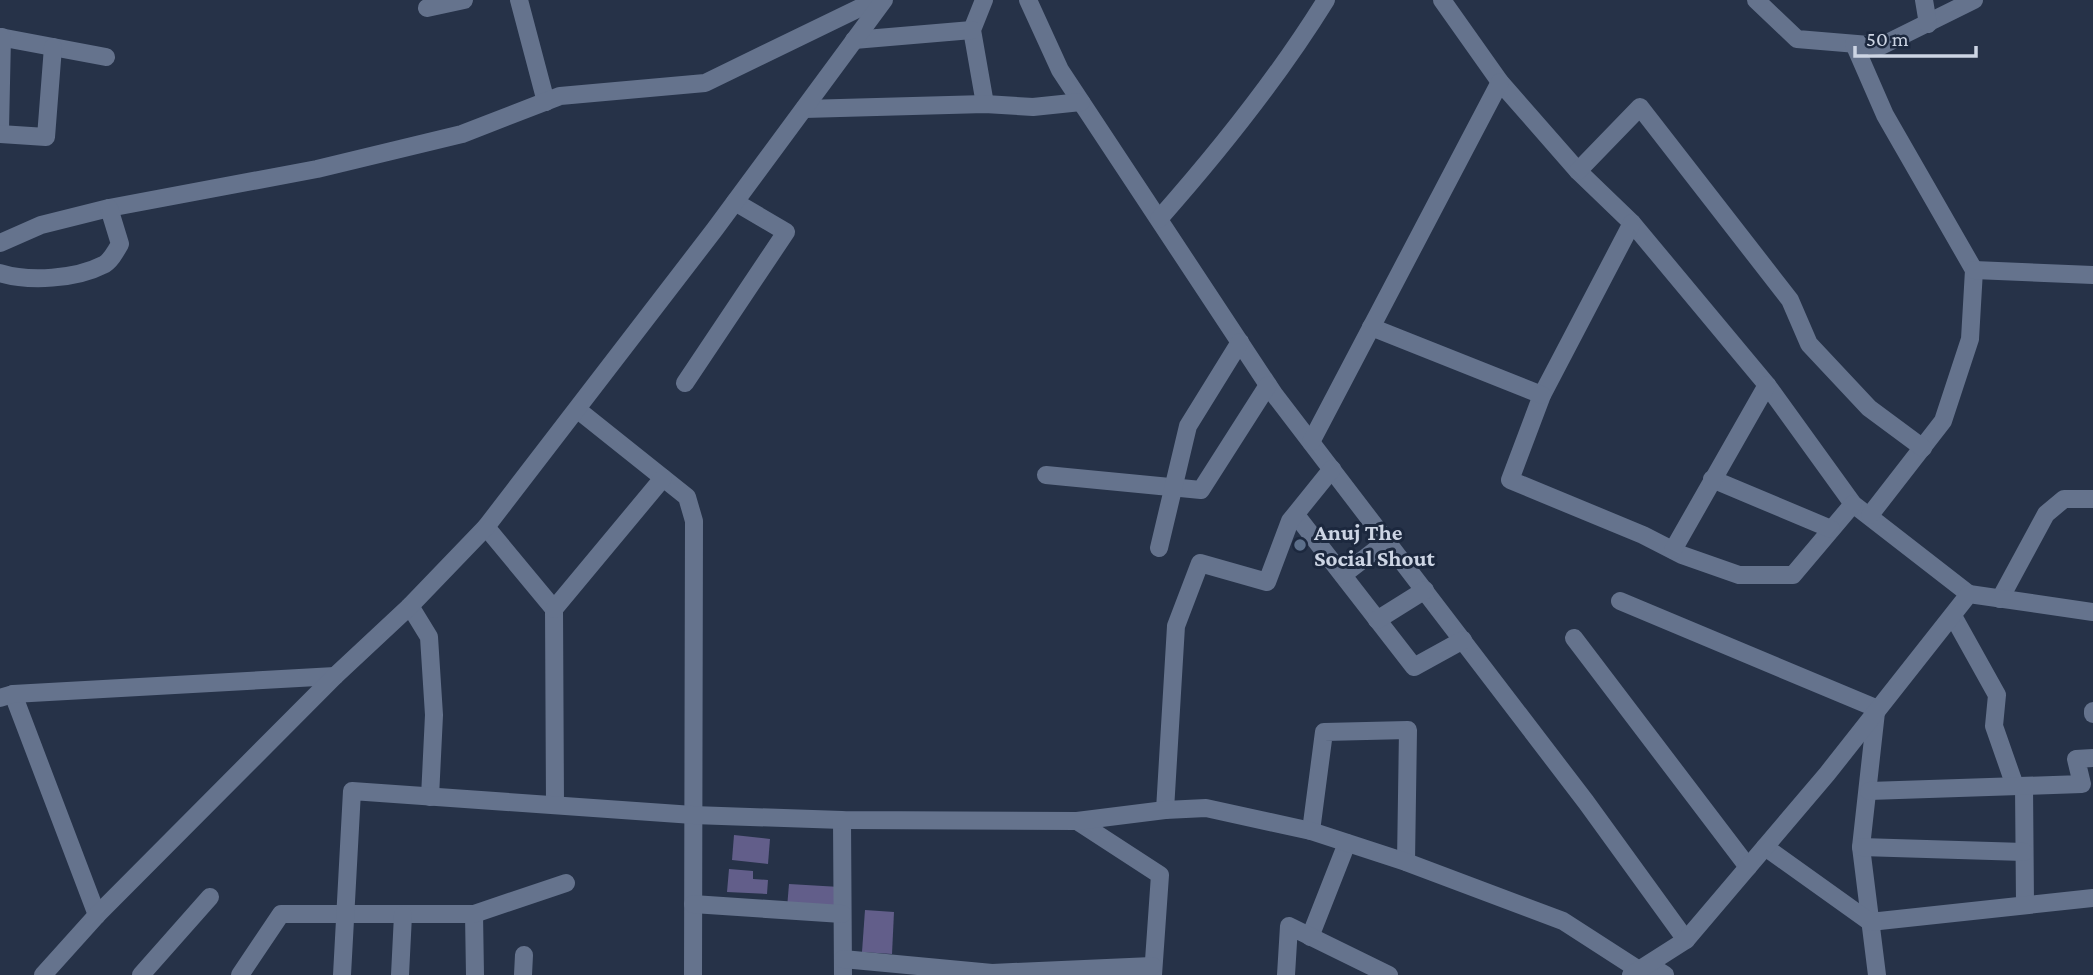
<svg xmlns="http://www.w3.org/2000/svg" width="2093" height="975" viewBox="0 0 2093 975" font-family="'Crimson Pro',serif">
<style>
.building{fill:#625e8a}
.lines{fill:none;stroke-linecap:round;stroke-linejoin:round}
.minor{stroke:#65738d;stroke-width:18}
.service-dot{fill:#5c6f8a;stroke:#1c283e;stroke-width:2.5}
.labels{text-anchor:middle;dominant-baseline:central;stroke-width:6;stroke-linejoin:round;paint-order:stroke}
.poi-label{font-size:23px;font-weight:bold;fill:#cdd5e4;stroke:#1c283e;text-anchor:start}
</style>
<rect width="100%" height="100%" fill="#263248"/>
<!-- building -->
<g class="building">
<path d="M734 835 770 839 768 864 732 860Z"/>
<path d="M729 869 753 871V879L768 880 767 894 727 892Z"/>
<path d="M789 884 840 887 838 911 787 908Z"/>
<path d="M865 910 894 912 892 954 862 952Z"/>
</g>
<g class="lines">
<!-- minor -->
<g class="minor">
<path d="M519 0 546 102"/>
<path d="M984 0 972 30 985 104"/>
<path d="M1028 0 1060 70 1274 394 1586 802 1686 940"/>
<path d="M1442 0 1500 82 1578 171 1632 223 1767 385 1853 504 1969 594"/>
<path d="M1756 0 1797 39 1881 46 1974 0"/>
<path d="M1924 0 1928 24"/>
<path d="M427 8 464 0"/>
<path d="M0 37 106 57"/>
<path d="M854 40 972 30"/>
<path d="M1854 44 1885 115 1974 270 1970 339 1943 421 1870 515"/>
<path d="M804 109 985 104 1033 107 1081 102"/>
<path d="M0 129 2 37"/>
<path d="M0 134 46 137 53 47"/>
<path d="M1578 171 1640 107 1790 300 1809 344 1869 408 1923 448"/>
<path d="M1159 219C1220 150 1277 79 1326 0"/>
<path d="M1632 223 1542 395 1510 480 1643 535 1682 555 1739 575H1793L1853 504"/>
<path d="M0 243 41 225 109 208 317 169 462 134 560 96 705 83 876 0"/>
<path d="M1974 270 2093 275"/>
<path d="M0 273C29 282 76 279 103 265 110 262 116 251 120 244L109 208"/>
<path d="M1371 327 1542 395"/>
<path d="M685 383 786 232 735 202"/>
<path d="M578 410 687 497 694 521 693 975"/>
<path d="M1311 442 1500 82"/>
<path d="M1046 475 1201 490 1268 385"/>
<path d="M1712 479 1831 529"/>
<path d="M1296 515 1414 667 1463 640"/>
<path d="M486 527 554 609 555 805"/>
<path d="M1159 548 1188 426 1240 342"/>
<path d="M1673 550 1767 385"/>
<path d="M1343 575 1387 541"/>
<path d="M2000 599 2046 514 2064 499H2093"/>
<path d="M1620 601 1878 709"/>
<path d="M410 606 429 637 434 715 430 797"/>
<path d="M554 609 663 478"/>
<path d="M1953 616 1997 695 1994 726 2015 786"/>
<path d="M1377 620 1425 590"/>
<path d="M1574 638 1748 867"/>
<path d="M13 694 97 915"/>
<path d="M0 698 13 694 335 676"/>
<path d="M2093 711V714"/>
<path d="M1876 712 1861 847 1877 975"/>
<path d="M2024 786 2025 904"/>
<path d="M1869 791 2082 784 2076 759 2093 758"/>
<path d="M1165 810 1176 626 1200 563 1267 582 1290 521 1332 469"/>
<path d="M842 820 843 975"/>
<path d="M1077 821 1160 875 1153 975"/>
<path d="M1311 831 1324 732 1408 730 1406 862"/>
<path d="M1765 847 1870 922 2093 898"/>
<path d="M1861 847 2024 852"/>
<path d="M693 904 842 914"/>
<path d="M474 914 475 975"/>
<path d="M1310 937 1347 843"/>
<path d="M843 959 992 973 1152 966"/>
<path d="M1649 965 1665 975"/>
<path d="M43 975 97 915 335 676 410 606 486 527 715 229 884 0"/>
<path d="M141 975 210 897"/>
<path d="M240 975 281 914H474L566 883"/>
<path d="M342 975 352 791 693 815 842 820 1077 821 1165 810 1206 808 1311 831 1406 862 1563 921 1639 970"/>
<path d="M400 975 403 915"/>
<path d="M523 975 524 955"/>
<path d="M1286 975 1289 926 1389 975"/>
<path d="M1631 975 1686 940 1827 774 1969 594 2093 612"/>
</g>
</g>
<!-- markers -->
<circle class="service-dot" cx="1300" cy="545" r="7"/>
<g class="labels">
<!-- poi labels -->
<g class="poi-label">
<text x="1314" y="532">Anuj The<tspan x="1314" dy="26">Social Shout</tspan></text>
</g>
</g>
<!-- scale -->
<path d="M1855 46v10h121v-10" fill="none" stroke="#cdd5e4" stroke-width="3.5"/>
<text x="1866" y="46" font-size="21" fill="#cdd5e4" stroke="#1c283e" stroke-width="5" paint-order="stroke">50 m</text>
</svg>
